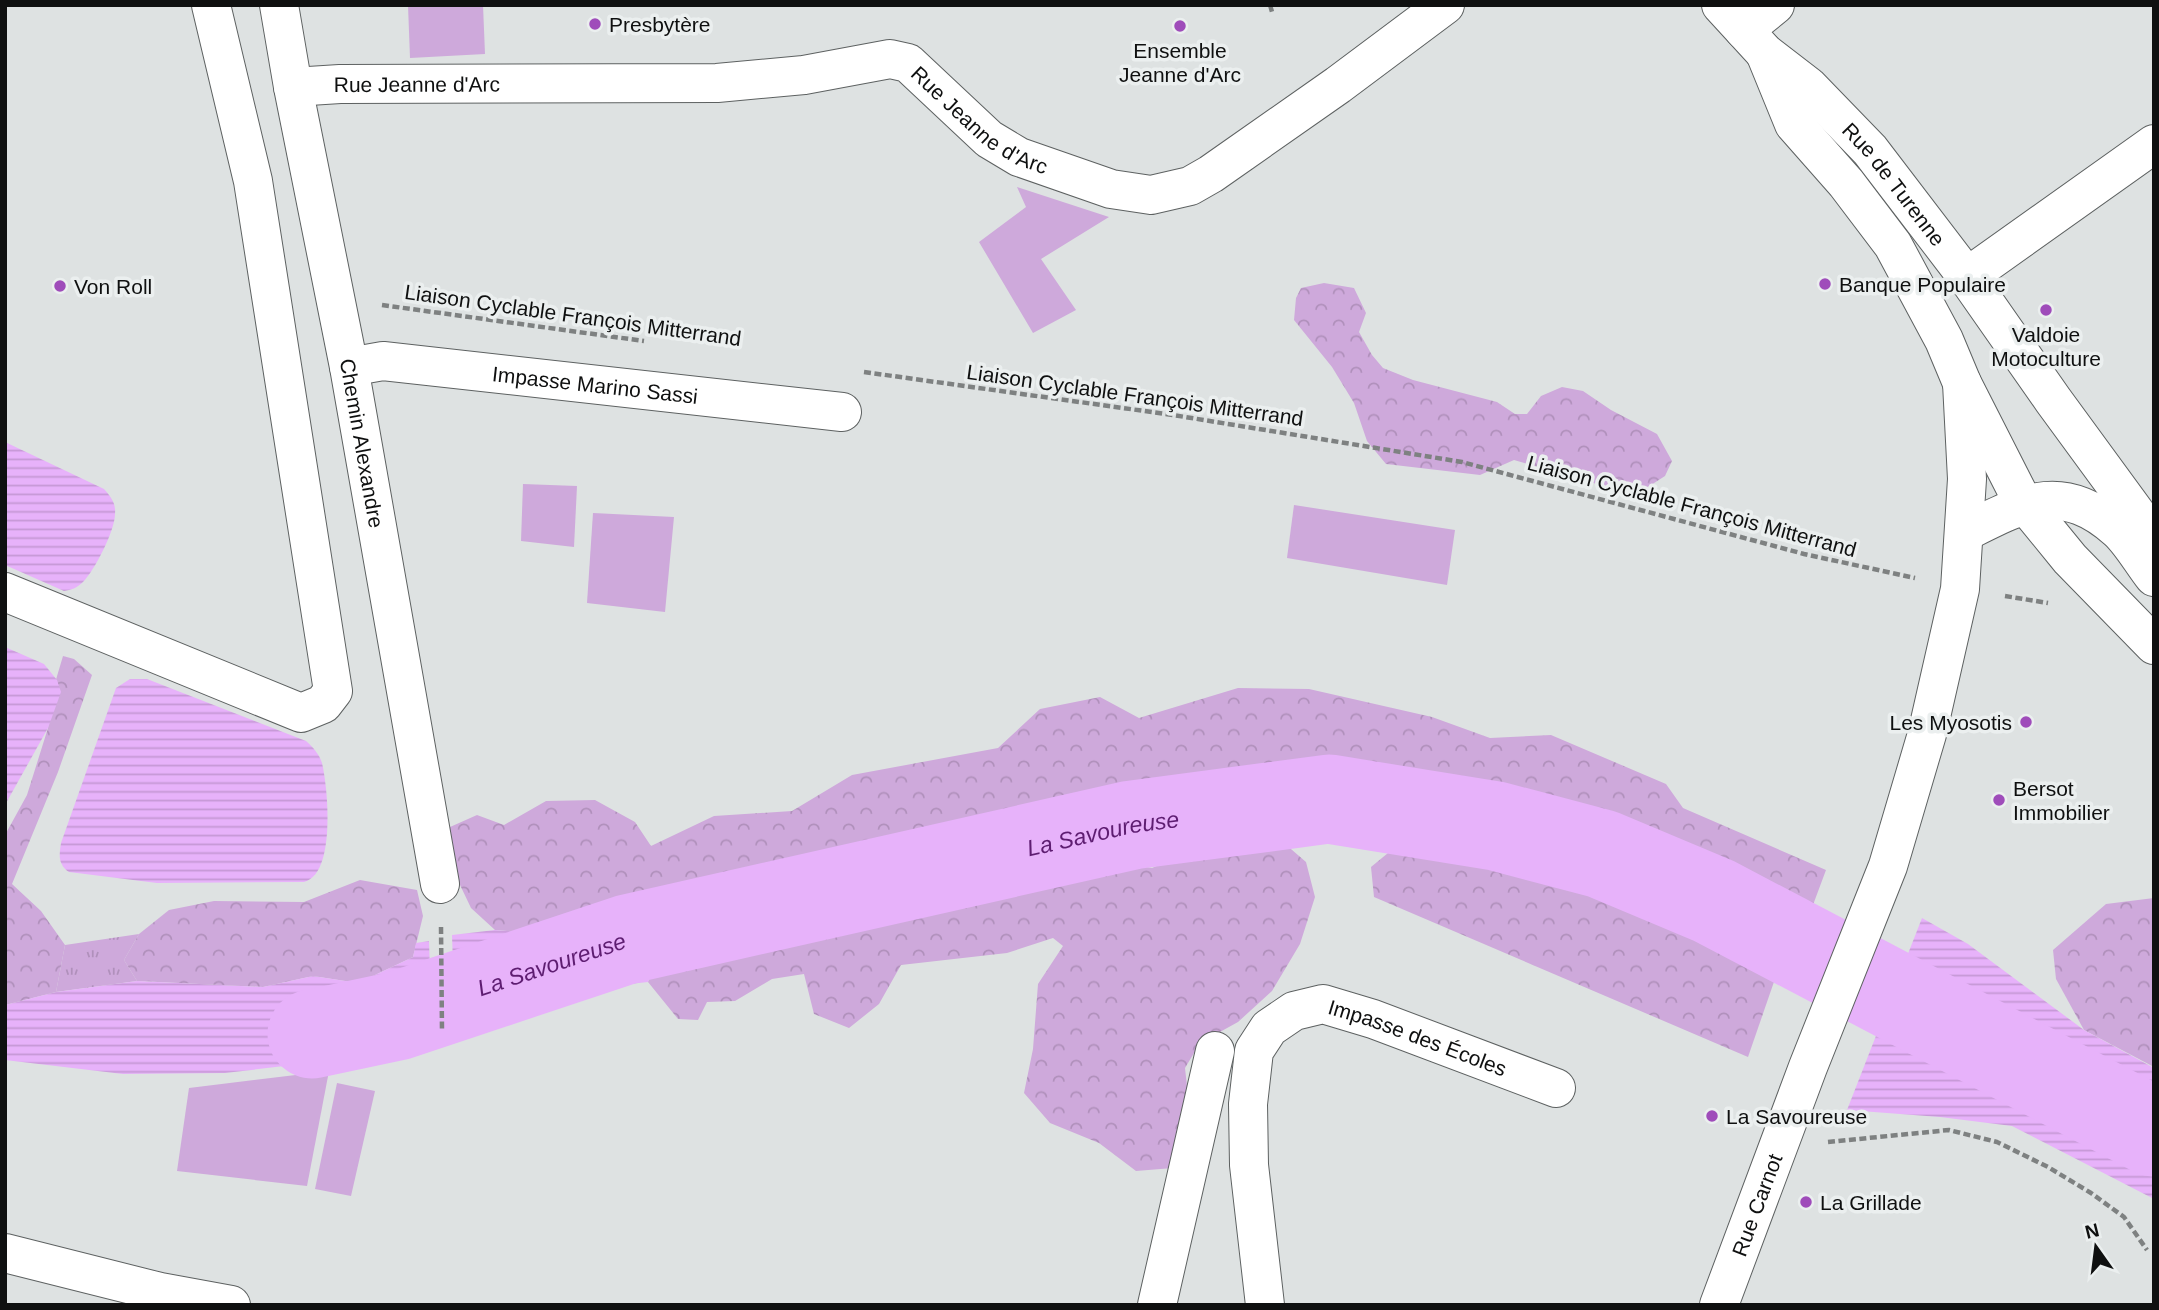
<svg xmlns="http://www.w3.org/2000/svg" width="2159" height="1310" viewBox="0 0 2159 1310" font-family="Arial,sans-serif">
<style>
.grass{fill:url(#grass-tufts)}
.forest{fill:url(#forest-crowns);fill-rule:evenodd}
.garden{fill:#cea9db}
.water{fill:url(#water-rules)}
.lines{fill:none;stroke-linecap:round;stroke-linejoin:round}
.river{stroke:#e7b2fa;stroke-width:89}
.minor-casing{stroke:#5d6161;stroke-width:40}
.major-casing{stroke:#5d6161;stroke-width:40}
.path{stroke:#7e8181;stroke-width:4.5;stroke-dasharray:7 3.5;stroke-linecap:butt}
.minor{stroke:#fff;stroke-width:38}
.major{stroke:#fff;stroke-width:38}
.poi-dot{fill:#9f4cba;stroke:#ebefef;stroke-width:2.5}
.labels{text-anchor:middle;dominant-baseline:central;stroke-width:7;stroke-linejoin:round;paint-order:stroke}
.poi-label{font-size:21px;fill:#0f1010;stroke:#ebefef;text-anchor:start}
.street-label{font-size:21px;fill:#0f1010;stroke:#ebefef}
.water-label{font-size:23px;font-style:italic;fill:#5e1d71;stroke:#ebefef}
</style>
<defs>
<pattern id="grass-tufts" width="24" height="20" patternUnits="userSpaceOnUse" patternTransform="scale(1.75)"><rect width="24" height="20" fill="#cea9db"/><path d="M3 7l-1-3M5 7V3M7 7l1-3M15 17l-1-3M17 17v-4M19 17l1-3" fill="none" stroke="#b090bb"/></pattern>
<pattern id="forest-crowns" width="20" height="18" patternUnits="userSpaceOnUse" patternTransform="scale(1.75)"><rect width="20" height="18" fill="#cea9db"/><path d="M2 6a3 3 0 1 1 6 0M12 15a3 3 0 1 1 6 0" fill="none" stroke="#b090bb"/></pattern>
<pattern id="water-rules" width="6" height="5" patternUnits="userSpaceOnUse" patternTransform="scale(1.75)"><rect width="6" height="5" fill="#e7b2fa"/><path d="M0 2.5h6" fill="none" stroke="#c598d5"/></pattern>
</defs>
<rect width="100%" height="100%" fill="#dee2e2"/>
<!-- grass -->
<path class="grass" d="M139 934 124 960 137 981 56 992 65 945Z"/>
<!-- forest -->
<g class="forest">
<path d="M1324 283 1354 288 1366 313 1359 332 1372 355 1383 368 1413 380 1497 402 1515 414H1527L1541 396 1562 387 1583 391 1611 410 1657 434 1672 461 1665 476 1637 494 1607 487 1514 460 1480 475 1386 464 1367 441 1354 403 1332 367 1294 320 1296 298 1301 288Z"/>
<path d="M63 656 74 659 92 675 58 772 12 884 41 911 65 945 56 992 5 1005V835L27 795 48 728 52 693Z"/>
<path d="M1238 688 1309 689 1432 717 1490 738 1551 735 1666 784 1683 808 1826 870 1810 913 1776 907 1740 879 1686 846 1627 833 1523 797 1489 802 1418 796 1382 777 1344 768 1268 793 1213 787 1158 814 1062 827 990 875 1021 870 1068 869 1105 860 1152 868 1210 843H1284L1306 862 1315 897 1300 944 1272 991 1238 1022 1200 1043 1185 1068 1191 1122 1173 1168 1136 1171 1099 1143 1050 1123 1024 1093 1033 1049 1038 984 1063 946 1053 938 1007 953 901 965 879 1004 849 1028 814 1014 804 974 772 979 735 1001 707 1002 698 1020 678 1019 648 982 660 946 707 917 666 904 607 919 535 933 495 930 471 908 451 866 450 827 477 815 504 825 546 801 595 800 635 822 651 846 714 816 792 811 852 775 998 748 1040 709 1100 697 1139 718ZM857 900 819 927 786 943 752 933 745 919Z"/>
<path d="M1405 839 1476 842 1563 868 1646 900 1776 976 1748 1057 1374 897 1371 867Z"/>
<path d="M360 880 417 890 423 916 413 957 358 983 313 976 263 987 137 981 124 960 139 934 169 910 214 901 304 902Z"/>
<path d="M2154 898V1067L2084 1030 2056 979 2053 950 2106 904Z"/>
</g>
<!-- garden -->
<g class="garden">
<path d="M408 5H483L485 54 410 58Z"/>
<path d="M1017 187 1109 217 1041 259 1076 310 1033 333 979 242 1026 207Z"/>
<path d="M523 484 577 486 574 547 521 541Z"/>
<path d="M1294 505 1455 530 1447 585 1287 558Z"/>
<path d="M593 513 674 517 665 612 587 603Z"/>
<path d="M329 1071 307 1186 177 1171 189 1088Z"/>
<path d="M337 1083 375 1091 351 1196 315 1189Z"/>
</g>
<!-- water -->
<g class="water">
<path d="M5 442 104 489C111 497 116 503 115 514 115 530 95 570 83 582 77 588 71 590 64 591L5 565Z"/>
<path d="M5 647 44 664 57 680 61 692 48 728 5 805Z"/>
<path d="M130 679H147L306 741C313 747 319 754 322 763 328 788 336 874 304 882L157 883 69 872C58 864 59 856 61 843L116 688Z"/>
<path d="M667 904 708 917 660 946 648 982 620 985 455 1022 452 935 495 930 535 933 607 919Z"/>
<path d="M1922 918 1968 944 2084 1030 2154 1068V1199L2012 1126 1940 1117 1847 1110Z"/>
<path d="M429 941 432 1031 345 1059 225 1073 123 1074 5 1060V1005L56 992 137 981 263 987 313 976 358 983 413 957 416 943Z"/>
</g>
<g class="lines">
<!-- river -->
<path class="river" id="s1" d="M312 1034 397 1016 628 939 1132 825 1329 799 1496 826 1602 854 1714 901 2154 1132"/>
<defs>
<g id="minor">
<path id="s2" d="M279 5 293 87 349 367 440 884"/>
<path d="M1744 30 1775 5"/>
<path id="s3" d="M293 87 340 84 717 83 804 75 890 59 908 63 989 139 1019 157 1111 189 1151 195 1190 186 1211 174 1338 85 1445 5"/>
<path d="M1967 277 2154 144"/>
<path id="s4" d="M349 367 383 361 842 412"/>
<path d="M5 592 301 713 323 704 333 691 253 181 211 5"/>
<path d="M5 1253 160 1292 231 1305"/>
<path d="M1157 1305 1215 1051"/>
<path id="s5" d="M1265 1305 1249 1165 1248 1104 1254 1051 1269 1028 1294 1011 1323 1004 1373 1019 1556 1088"/>
</g>
<g id="major">
<path id="s6" d="M1721 5 1765 53 1808 86 1870 150 1967 277 2053 400 2154 538"/>
<path d="M1765 53 1794 124 1846 183 1893 245 1944 340 1962 383 2021 499 2070 559 2154 645"/>
<path d="M1965 532C2023 503 2062 480 2118 530 2132 543 2142 562 2154 577"/>
<path id="s7" d="M1719 1305 1808 1067 1888 866 1927 734 1960 589 1967 479 1962 383"/>
</g>
</defs>
<!-- minor casing -->
<use href="#minor" class="minor-casing"/>
<!-- major casing -->
<use href="#major" class="major-casing"/>
<!-- path -->
<g class="path">
<path d="M1270 5 1272 12"/>
<path d="M382 305 644 341"/>
<path d="M864 372 1173 415 1462 462 1804 554 1915 578"/>
<path d="M2005 596 2048 603"/>
<path d="M441 927 442 1031"/>
<path d="M1828 1142 1949 1130 1997 1142 2048 1167 2091 1193 2124 1217 2147 1250"/>
</g>
<!-- minor -->
<use href="#minor" class="minor"/>
<!-- major -->
<use href="#major" class="major"/>
</g>
<!-- markers -->
<g class="poi-dot">
<circle cx="595" cy="24" r="7"/>
<circle cx="1180" cy="26" r="7"/>
<circle cx="1825" cy="284" r="7"/>
<circle cx="60" cy="286" r="7"/>
<circle cx="2046" cy="310" r="7"/>
<circle cx="2026" cy="722" r="7"/>
<circle cx="1999" cy="800" r="7"/>
<circle cx="1712" cy="1116" r="7"/>
<circle cx="1806" cy="1202" r="7"/>
</g>
<g class="labels">
<!-- poi labels -->
<g class="poi-label">
<text x="609" y="24">Presbytère</text>
<text x="1180" y="50" text-anchor="middle">Ensemble<tspan x="1180" dy="24">Jeanne d'Arc</tspan></text>
<text x="1839" y="284">Banque Populaire</text>
<text x="74" y="286">Von Roll</text>
<text x="2046" y="334" text-anchor="middle">Valdoie<tspan x="2046" dy="24">Motoculture</tspan></text>
<text x="2012" y="722" text-anchor="end">Les Myosotis</text>
<text x="2013" y="788">Bersot<tspan x="2013" dy="24">Immobilier</tspan></text>
<text x="1726" y="1116">La Savoureuse</text>
<text x="1820" y="1202">La Grillade</text>
</g>
<!-- street labels -->
<g class="street-label">
<text stroke="none"><textPath href="#s3" startOffset="124">Rue Jeanne d'Arc</textPath></text>
<text stroke="none"><textPath href="#s3" startOffset="710">Rue Jeanne d'Arc</textPath></text>
<text stroke="none"><textPath href="#s6" startOffset="250">Rue de Turenne</textPath></text>
<text transform="translate(573 315) rotate(8)">Liaison Cyclable François Mitterrand</text>
<text stroke="none"><textPath href="#s4" startOffset="248">Impasse Marino Sassi</textPath></text>
<text transform="translate(1135 395) rotate(8)">Liaison Cyclable François Mitterrand</text>
<text stroke="none"><textPath href="#s2" startOffset="446">Chemin Alexandre</textPath></text>
<text transform="translate(1692 506) rotate(15)">Liaison Cyclable François Mitterrand</text>
<text stroke="none"><textPath href="#s5" startOffset="443">Impasse des Écoles</textPath></text>
<text stroke="none"><textPath href="#s7" startOffset="107">Rue Carnot</textPath></text>
</g>
<!-- water labels -->
<g class="water-label">
<text stroke="none"><textPath href="#s1" startOffset="817">La Savoureuse</textPath></text>
<text stroke="none"><textPath href="#s1" startOffset="250">La Savoureuse</textPath></text>
</g>
</g>
<!-- border -->
<rect width="2159" height="1310" fill="none" stroke="#0f1010" stroke-width="14"/>
<!-- north arrow -->
<g transform="translate(2096 1247) rotate(346)" stroke="#ebefef" stroke-width="5" paint-order="stroke">
<path d="M0-5L12 26L0 18L-12 26Z" fill="#0f1010"/>
<text y="-10" font-size="19" font-weight="bold" text-anchor="middle" fill="#0f1010">N</text>
</g>
</svg>
